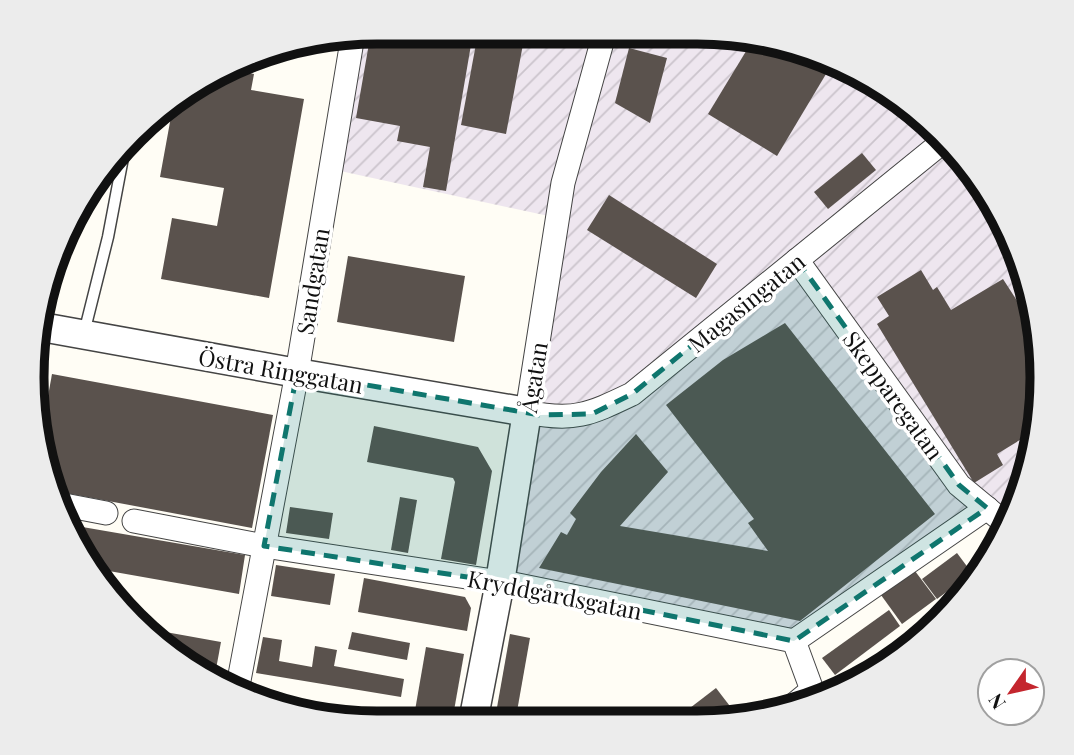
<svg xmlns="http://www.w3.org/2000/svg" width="1074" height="755" viewBox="0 0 1074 755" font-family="'Playfair Display',serif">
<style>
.industrial{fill:url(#industrial-furrows)}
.building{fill:#5a524d}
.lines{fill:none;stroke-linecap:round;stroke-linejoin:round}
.service-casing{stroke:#444;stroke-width:13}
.minor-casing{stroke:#444;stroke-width:25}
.tertiary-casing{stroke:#444;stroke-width:31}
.service{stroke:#fff;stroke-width:10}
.minor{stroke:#fff;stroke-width:23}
.tertiary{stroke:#fff;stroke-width:28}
.marked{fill:#0f766e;fill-opacity:0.2;stroke:#0f766e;stroke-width:5;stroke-dasharray:14 9;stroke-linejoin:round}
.labels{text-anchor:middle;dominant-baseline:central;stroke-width:7;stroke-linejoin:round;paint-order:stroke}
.street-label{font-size:23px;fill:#111;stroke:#fff}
.rim{fill:none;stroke:#111;stroke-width:9}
</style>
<defs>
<pattern id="industrial-furrows" width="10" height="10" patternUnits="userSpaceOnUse" patternTransform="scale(1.75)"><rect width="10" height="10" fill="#eee6ef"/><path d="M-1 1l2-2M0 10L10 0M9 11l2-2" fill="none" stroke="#cbc4cc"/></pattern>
</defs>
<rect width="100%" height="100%" fill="#fffdf5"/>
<!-- industrial -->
<path class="industrial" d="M378 32 764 38 869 78 956 149 1024 266 1042 400 1007 529 987 509 794 641 500 582 558 218 331 169 353 35Z"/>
<!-- building -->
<g class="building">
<path d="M371 32 473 33 446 191 423 187 430 147 397 141 400 126 356 118Z"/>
<path d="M478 33 525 34 506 134 461 125Z"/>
<path d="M754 38H764L832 64 777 156 708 114Z"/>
<path d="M629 48 667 58 650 123 615 103Z"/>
<path d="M230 69 254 74 251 90 304 99 269 298 161 279 172 218 217 226 224 188 160 177 174 100 186 90Z"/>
<path d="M862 153 876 170 828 209 814 192Z"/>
<path d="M609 195 717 264 696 298 587 230Z"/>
<path d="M77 214 72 244 62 242 59 259 54 258 58 245Z"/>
<path d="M348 256 465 276 454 342 337 322Z"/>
<path d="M921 270 933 290 937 287 951 310 1003 279 1032 324 1042 400 1031 440 1028 435 997 454 1003 465 974 483 877 324 889 316 877 297Z"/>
<path d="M785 323 935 514 800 621 539 568 561 532 567 535 576 519 570 513 601 472 636 434 668 472 620 526 768 551 748 523 754 519 666 405 723 360Z"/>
<path d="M52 374 273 415 252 528 55 491 40 441Z"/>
<path d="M374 426 478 447 492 471 476 565 441 559 455 482 453 478 367 462Z"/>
<path d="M400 497 417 500 408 553 391 550Z"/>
<path d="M290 507 333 513 329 539 286 533Z"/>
<path d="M65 524 245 555 239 594 92 568Z"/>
<path d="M957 553 972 573 937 599 922 579Z"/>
<path d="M276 565 335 574 330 605 271 596Z"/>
<path d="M915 571 936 599 902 624 881 595Z"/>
<path d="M364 578 465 597 471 608 467 631 358 612Z"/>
<path d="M889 610 900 626 835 675 822 658Z"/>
<path d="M160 631 221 642 214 680 159 638Z"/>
<path d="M352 632 410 643 407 660 348 649Z"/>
<path d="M510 634 530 638 516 717 496 713Z"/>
<path d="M263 637 282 640 279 661 312 667 315 646 337 650 334 666 404 679 401 697 256 673Z"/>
<path d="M426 647 464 654 452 722H413Z"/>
<path d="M716 688 736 714 727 721H673Z"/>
</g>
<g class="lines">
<defs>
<path id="service" d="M84 333 108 237 126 142"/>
<g id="minor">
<path d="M604 35 563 183 527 412C574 422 590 414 632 394L945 140"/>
<path d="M797 260 959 485 1000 519H1010"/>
<path d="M59 504 106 513"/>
<path d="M134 521 264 546 513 584 794 641 812 690 795 704"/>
<path d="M794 641 987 508"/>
<path d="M237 691 297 373 353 35"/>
</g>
<path id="tertiary" d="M36 326 297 373 527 412 500 582 473 722"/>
</defs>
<!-- service casing -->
<use href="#service" class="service-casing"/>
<!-- minor casing -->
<use href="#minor" class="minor-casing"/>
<!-- tertiary casing -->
<use href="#tertiary" class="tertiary-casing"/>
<!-- service -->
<use href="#service" class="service"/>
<!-- minor -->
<use href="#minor" class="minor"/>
<!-- tertiary -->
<use href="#tertiary" class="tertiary"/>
</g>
<!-- marked area -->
<path class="marked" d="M797 260 959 485 987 508 794 641 513 584 264 546 297 373 540 415 592 414 632 394Z"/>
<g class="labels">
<!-- street labels -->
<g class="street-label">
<text transform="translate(312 281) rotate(-81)">Sandgatan</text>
<text transform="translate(746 302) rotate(-39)">Magasingatan</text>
<text transform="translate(281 370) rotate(10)">Östra Ringgatan</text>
<text transform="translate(533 377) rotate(-81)">Ågatan</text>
<text transform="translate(894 395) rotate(54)">Skepparegatan</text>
<text transform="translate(555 594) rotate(11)">Kryddgårdsgatan</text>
</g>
</g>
<!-- crop -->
<path d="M0 0H1074V755H0ZM377 44H697A333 333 0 0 1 1030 377V378A333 333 0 0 1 697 711H377A333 333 0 0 1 44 378V377A333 333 0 0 1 377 44Z" fill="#ececec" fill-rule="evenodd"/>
<path class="rim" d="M377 44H697A333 333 0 0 1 1030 377V378A333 333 0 0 1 697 711H377A333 333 0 0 1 44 378V377A333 333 0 0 1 377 44Z"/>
<!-- north arrow -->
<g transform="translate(1011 692) rotate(236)"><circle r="33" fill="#ffffff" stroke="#a0a0a0" stroke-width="2"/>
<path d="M0-5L12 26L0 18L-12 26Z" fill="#c4262e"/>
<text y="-10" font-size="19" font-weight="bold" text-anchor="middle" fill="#111111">N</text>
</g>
</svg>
